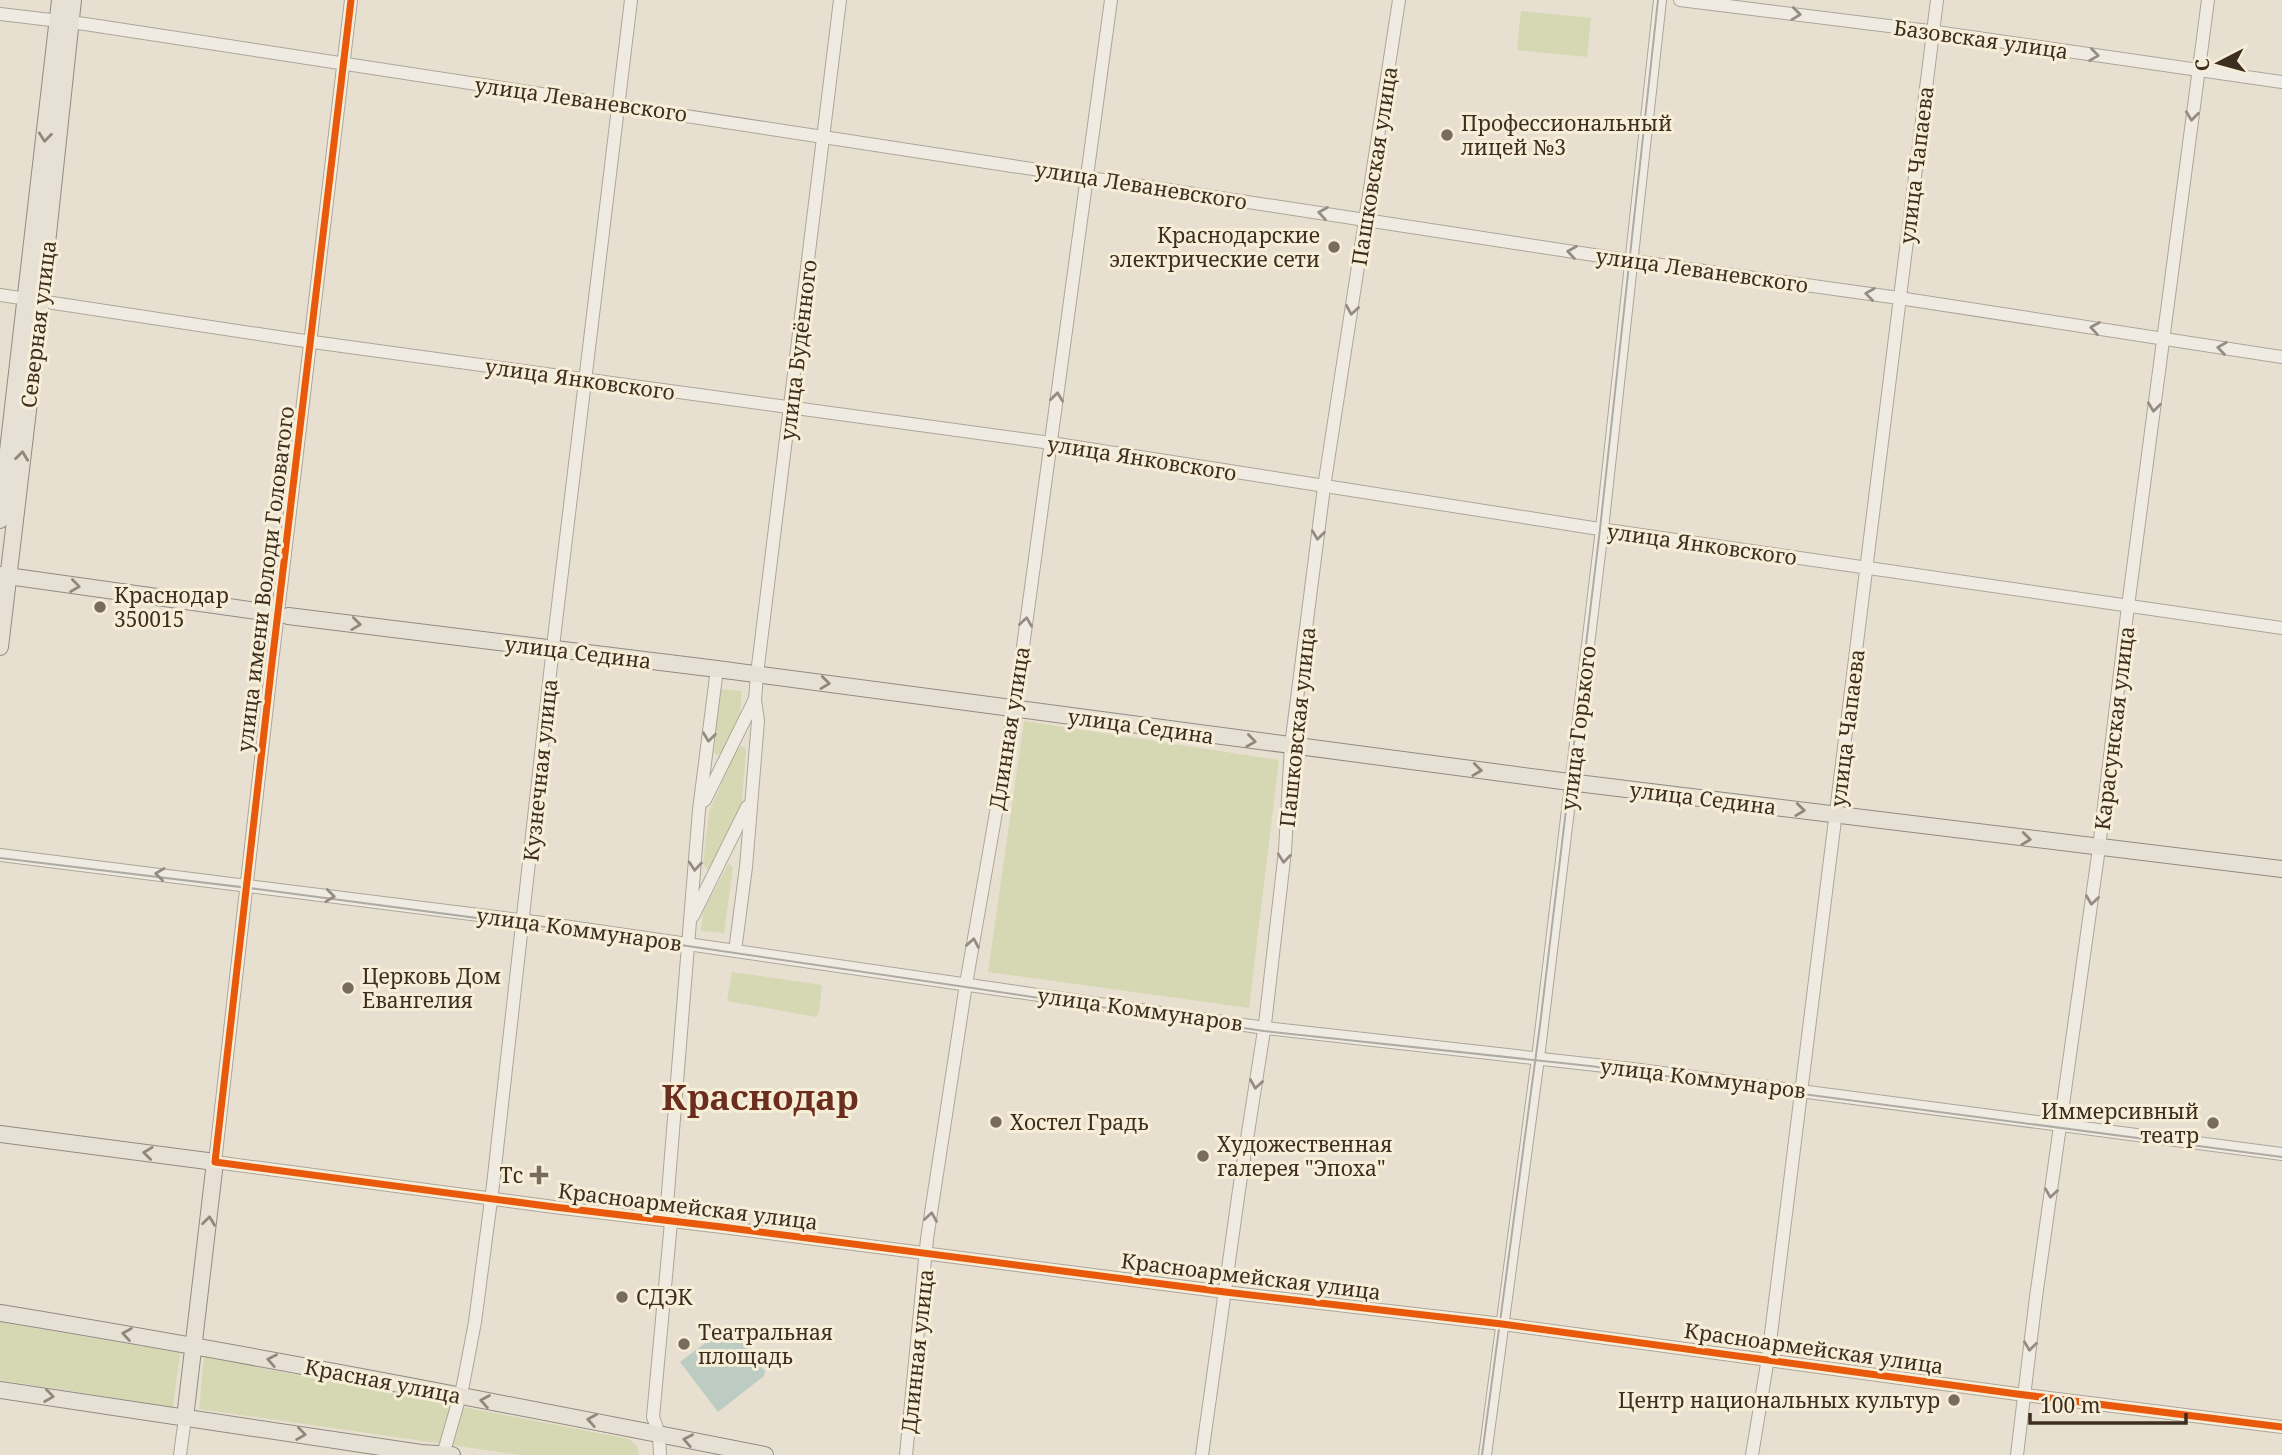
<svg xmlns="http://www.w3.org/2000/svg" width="2282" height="1455" viewBox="0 0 2282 1455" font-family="'Noto Serif',serif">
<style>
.green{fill:#d6d7b3}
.water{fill:#bcccc2}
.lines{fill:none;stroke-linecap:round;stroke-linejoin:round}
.minor-casing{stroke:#ada599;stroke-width:14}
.major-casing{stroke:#928b80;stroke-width:18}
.minor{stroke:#efebe3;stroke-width:12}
.major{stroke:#e6e1d4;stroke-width:16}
.tram{stroke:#afaaa2;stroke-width:2}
.cycleway-casing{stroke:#f7eed8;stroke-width:11}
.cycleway{stroke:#e8590c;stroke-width:7}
.oneway{stroke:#968c82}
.oneway2{stroke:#92887a}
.poi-dot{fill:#786c5e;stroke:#f7eed8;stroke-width:2.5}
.labels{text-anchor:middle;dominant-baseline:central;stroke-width:6;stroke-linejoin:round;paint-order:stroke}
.street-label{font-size:21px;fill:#3d2e20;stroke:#f7eed8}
.poi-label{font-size:21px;fill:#3d2e20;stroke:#f7eed8;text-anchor:start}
.town-label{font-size:35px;font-weight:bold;fill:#6b2e1e;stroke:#f7eed8}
</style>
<rect width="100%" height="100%" fill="#e7e0d1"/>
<!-- green -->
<g class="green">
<path d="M1521 11 1591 18 1587 57 1517 50Z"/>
<path d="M720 689 742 691 740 714 721 754 716 755 714 751Z"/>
<path d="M1024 721 1279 760 1249 1008 988 972Z"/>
<path d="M743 746 746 750 742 803 710 868 706 869 703 863 709 812 737 749Z"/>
<path d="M728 864 733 867 724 933 701 931 703 912Z"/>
<path d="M732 972 822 985 819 1013 816 1017 727 1001Z"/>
<path d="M0 1322 180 1353 173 1407 0 1380Z"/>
<path d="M204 1357 629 1439 637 1446 639 1455H521L199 1409Z"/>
</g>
<!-- water -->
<path class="water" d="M729 1325 765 1371 764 1376 718 1412 680 1362Z"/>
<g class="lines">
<defs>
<g id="minor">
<path d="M351 0 271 671 215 1162 554 1207 722 1227 1225 1292 1502 1324 2017 1394 2282 1427"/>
<path d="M1680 0 1929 31 2282 82"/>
<path d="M0 14 85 24 1633 261 1899 298 2282 357"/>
<path d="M0 295 291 339 1051 443 1593 528 2282 628"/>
<path d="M705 800 754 701"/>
<path d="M0 855 543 923 1265 1028 1632 1069 2282 1154"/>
<path d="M693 916 747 807"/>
<path d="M735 951 746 867 758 721 755 700 757 674 840 0"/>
<path d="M180 1455 185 1418"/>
<path d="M443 1455 463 1385 475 1322 493 1185 554 638 631 0"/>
<path d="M660 1455 659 1434 653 1417 671 1222 667 1205 699 810 717 669"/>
<path d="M906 1455 927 1239 966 984 1016 698 1111 0"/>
<path d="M1202 1455 1239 1190 1265 1024 1285 851 1291 746 1324 487 1399 0"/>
<path d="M1485 1455 1538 1058 1602 529 1660 0"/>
<path d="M1752 1455 1768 1358 1937 0"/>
<path d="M2017 1455 2036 1297 2099 848 2128 606 2208 0"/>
</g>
<g id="major">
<path d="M0 520 60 0"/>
<path d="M0 575 278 614"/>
<path d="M288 616 717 669 1577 783 2282 869"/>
<path d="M0 647 40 309 73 0"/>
<path d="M0 1134 215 1162 185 1418"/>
<path d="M0 1313C256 1355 510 1405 765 1455"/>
<path d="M0 1390 421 1453 452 1455"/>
</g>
</defs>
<!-- minor casing -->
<use href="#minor" class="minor-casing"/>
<!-- major casing -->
<use href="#major" class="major-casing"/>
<!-- minor -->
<use href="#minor" class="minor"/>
<!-- major -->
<use href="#major" class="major"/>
<!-- tram -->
<g class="tram">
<path d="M0 858 257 889 674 944 1264 1031 1590 1066 2282 1157"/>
<path d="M1482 1455 1540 1025 1600 529 1658 0"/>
</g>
<defs>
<path id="cycleway" d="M351 0 271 671 215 1162 554 1207 722 1227 1225 1292 1502 1324 2017 1394 2282 1427"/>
</defs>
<!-- cycleway casing -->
<use href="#cycleway" class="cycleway-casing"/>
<!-- cycleway -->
<use href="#cycleway" class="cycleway"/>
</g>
<!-- one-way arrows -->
<defs><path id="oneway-chevron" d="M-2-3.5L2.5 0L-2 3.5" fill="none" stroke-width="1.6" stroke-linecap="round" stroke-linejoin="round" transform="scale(1.75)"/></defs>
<g class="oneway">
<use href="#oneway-chevron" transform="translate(1796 14) rotate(7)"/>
<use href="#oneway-chevron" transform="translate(2094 55) rotate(8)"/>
<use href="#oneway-chevron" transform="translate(2192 116) rotate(97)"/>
<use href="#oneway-chevron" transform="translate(1323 213) rotate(-171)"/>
<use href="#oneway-chevron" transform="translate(1572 252) rotate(-171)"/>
<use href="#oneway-chevron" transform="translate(1870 294) rotate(-172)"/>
<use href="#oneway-chevron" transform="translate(1352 310) rotate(99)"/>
<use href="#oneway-chevron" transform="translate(2095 328) rotate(-171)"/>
<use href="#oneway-chevron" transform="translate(2222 348) rotate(-172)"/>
<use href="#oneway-chevron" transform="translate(1057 397) rotate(-83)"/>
<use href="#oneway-chevron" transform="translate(2154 407) rotate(97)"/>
<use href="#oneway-chevron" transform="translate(1318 535) rotate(97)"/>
<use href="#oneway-chevron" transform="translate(1026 622) rotate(-82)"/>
<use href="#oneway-chevron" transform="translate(709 737) rotate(97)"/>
<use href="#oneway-chevron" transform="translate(1284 858) rotate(96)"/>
<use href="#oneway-chevron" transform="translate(695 866) rotate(95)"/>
<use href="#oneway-chevron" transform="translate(160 874) rotate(-173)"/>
<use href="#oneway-chevron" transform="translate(330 896) rotate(7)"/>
<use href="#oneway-chevron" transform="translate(2092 900) rotate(98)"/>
<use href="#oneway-chevron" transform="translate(973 943) rotate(-80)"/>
<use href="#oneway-chevron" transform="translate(1256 1084) rotate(99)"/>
<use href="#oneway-chevron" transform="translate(2051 1193) rotate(98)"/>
<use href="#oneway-chevron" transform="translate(931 1217) rotate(-81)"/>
<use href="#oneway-chevron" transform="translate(2030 1346) rotate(97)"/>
</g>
<g class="oneway2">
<use href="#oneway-chevron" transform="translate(45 137) rotate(96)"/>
<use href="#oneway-chevron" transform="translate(22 456) rotate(-83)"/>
<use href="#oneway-chevron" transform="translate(75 586) rotate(8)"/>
<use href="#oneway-chevron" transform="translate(356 624) rotate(7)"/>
<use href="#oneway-chevron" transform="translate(825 683) rotate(7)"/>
<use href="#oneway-chevron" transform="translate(1251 741) rotate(8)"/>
<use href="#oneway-chevron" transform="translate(1477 770) rotate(7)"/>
<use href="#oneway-chevron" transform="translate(1800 810) rotate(7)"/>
<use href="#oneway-chevron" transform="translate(2026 839) rotate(7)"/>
<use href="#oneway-chevron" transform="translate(148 1153) rotate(-173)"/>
<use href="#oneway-chevron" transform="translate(209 1221) rotate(-83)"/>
<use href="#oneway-chevron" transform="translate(127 1334) rotate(-171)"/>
<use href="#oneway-chevron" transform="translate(272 1360) rotate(-169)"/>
<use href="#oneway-chevron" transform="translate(49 1396) rotate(8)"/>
<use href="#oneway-chevron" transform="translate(485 1401) rotate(-170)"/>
<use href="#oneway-chevron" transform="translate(592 1420) rotate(-170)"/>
<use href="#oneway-chevron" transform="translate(301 1434) rotate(8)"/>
<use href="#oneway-chevron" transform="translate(688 1440) rotate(-169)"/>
</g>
<!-- markers -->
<g class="poi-dot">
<circle cx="1447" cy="135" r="7"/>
<circle cx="1334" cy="247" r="7"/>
<circle cx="100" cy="607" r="7"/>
<circle cx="348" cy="988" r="7"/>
<circle cx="996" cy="1122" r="7"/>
<circle cx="2213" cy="1123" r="7"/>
<circle cx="1203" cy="1156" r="7"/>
<path d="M535.5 1164.5h7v7h7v7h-7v7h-7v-7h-7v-7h7z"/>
<circle cx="622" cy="1297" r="7"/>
<circle cx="684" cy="1344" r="7"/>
<circle cx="1954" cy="1400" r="7"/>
</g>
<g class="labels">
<!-- street labels -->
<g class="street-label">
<text transform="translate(1981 39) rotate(8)">Базовская улица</text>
<text transform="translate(581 99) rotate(8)">улица Леваневского</text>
<text transform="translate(1916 165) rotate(-83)">улица Чапаева</text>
<text transform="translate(1374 166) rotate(-81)">Пашковская улица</text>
<text transform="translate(1141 185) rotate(9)">улица Леваневского</text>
<text transform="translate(1702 270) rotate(8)">улица Леваневского</text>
<text transform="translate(38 324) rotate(-83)">Северная улица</text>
<text transform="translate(798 350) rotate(-83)">улица Будённого</text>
<text transform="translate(580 379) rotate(8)">улица Янковского</text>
<text transform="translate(1142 458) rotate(9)">улица Янковского</text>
<text transform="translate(1702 544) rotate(8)">улица Янковского</text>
<text transform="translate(265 579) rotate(-83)">улица имени Володи Головатого</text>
<text transform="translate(578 652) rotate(7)">улица Седина</text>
<text transform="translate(1141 726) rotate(8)">улица Седина</text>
<text transform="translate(1297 727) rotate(-84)">Пашковская улица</text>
<text transform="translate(1009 728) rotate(-81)">Длинная улица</text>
<text transform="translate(1578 728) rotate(-83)">улица Горького</text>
<text transform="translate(1847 728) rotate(-83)">улица Чапаева</text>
<text transform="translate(2114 728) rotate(-83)">Карасунская улица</text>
<text transform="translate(540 770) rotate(-84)">Кузнечная улица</text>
<text transform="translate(1703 798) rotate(7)">улица Седина</text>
<text transform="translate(579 929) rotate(8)">улица Коммунаров</text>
<text transform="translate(1140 1009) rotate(8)">улица Коммунаров</text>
<text transform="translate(1703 1078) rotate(7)">улица Коммунаров</text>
<text transform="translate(688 1206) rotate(7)">Красноармейская улица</text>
<text transform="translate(1251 1276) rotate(7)">Красноармейская улица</text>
<text transform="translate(1814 1348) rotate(8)">Красноармейская улица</text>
<text transform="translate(917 1351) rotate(-84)">Длинная улица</text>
<text transform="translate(383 1381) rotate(11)">Красная улица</text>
</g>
<!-- poi labels -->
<g class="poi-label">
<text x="1461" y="123">Профессиональный<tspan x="1461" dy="24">лицей №3</tspan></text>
<text x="1320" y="235" text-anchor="end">Краснодарские<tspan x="1320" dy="24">электрические сети</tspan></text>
<text x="114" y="595">Краснодар<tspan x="114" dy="24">350015</tspan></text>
<text x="362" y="976">Церковь Дом<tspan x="362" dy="24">Евангелия</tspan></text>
<text x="2199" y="1111" text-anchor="end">Иммерсивный<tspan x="2199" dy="24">театр</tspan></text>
<text x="1010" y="1122">Хостел Градь</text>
<text x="1217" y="1144">Художественная<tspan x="1217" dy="24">галерея "Эпоха"</tspan></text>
<text x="523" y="1175" text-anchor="end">Тс</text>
<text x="636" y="1297">СДЭК</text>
<text x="698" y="1332">Театральная<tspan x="698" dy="24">площадь</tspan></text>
<text x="1940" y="1400" text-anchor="end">Центр национальных культур</text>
</g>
<!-- town labels -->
<g class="town-label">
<text x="760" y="1096">Краснодар</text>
</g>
</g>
<!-- north arrow -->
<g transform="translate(2219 63) rotate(264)" stroke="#f7eed8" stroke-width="5" paint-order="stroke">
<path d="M0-5L12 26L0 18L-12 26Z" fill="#3d2e20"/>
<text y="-10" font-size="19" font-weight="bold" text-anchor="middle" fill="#3d2e20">С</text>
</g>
<!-- scale -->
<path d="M2030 1413v10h156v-10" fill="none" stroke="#3d2e20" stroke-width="3.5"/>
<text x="2040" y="1413" font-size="21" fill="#3d2e20" stroke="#f7eed8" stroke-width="5" paint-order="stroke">100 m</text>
</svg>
